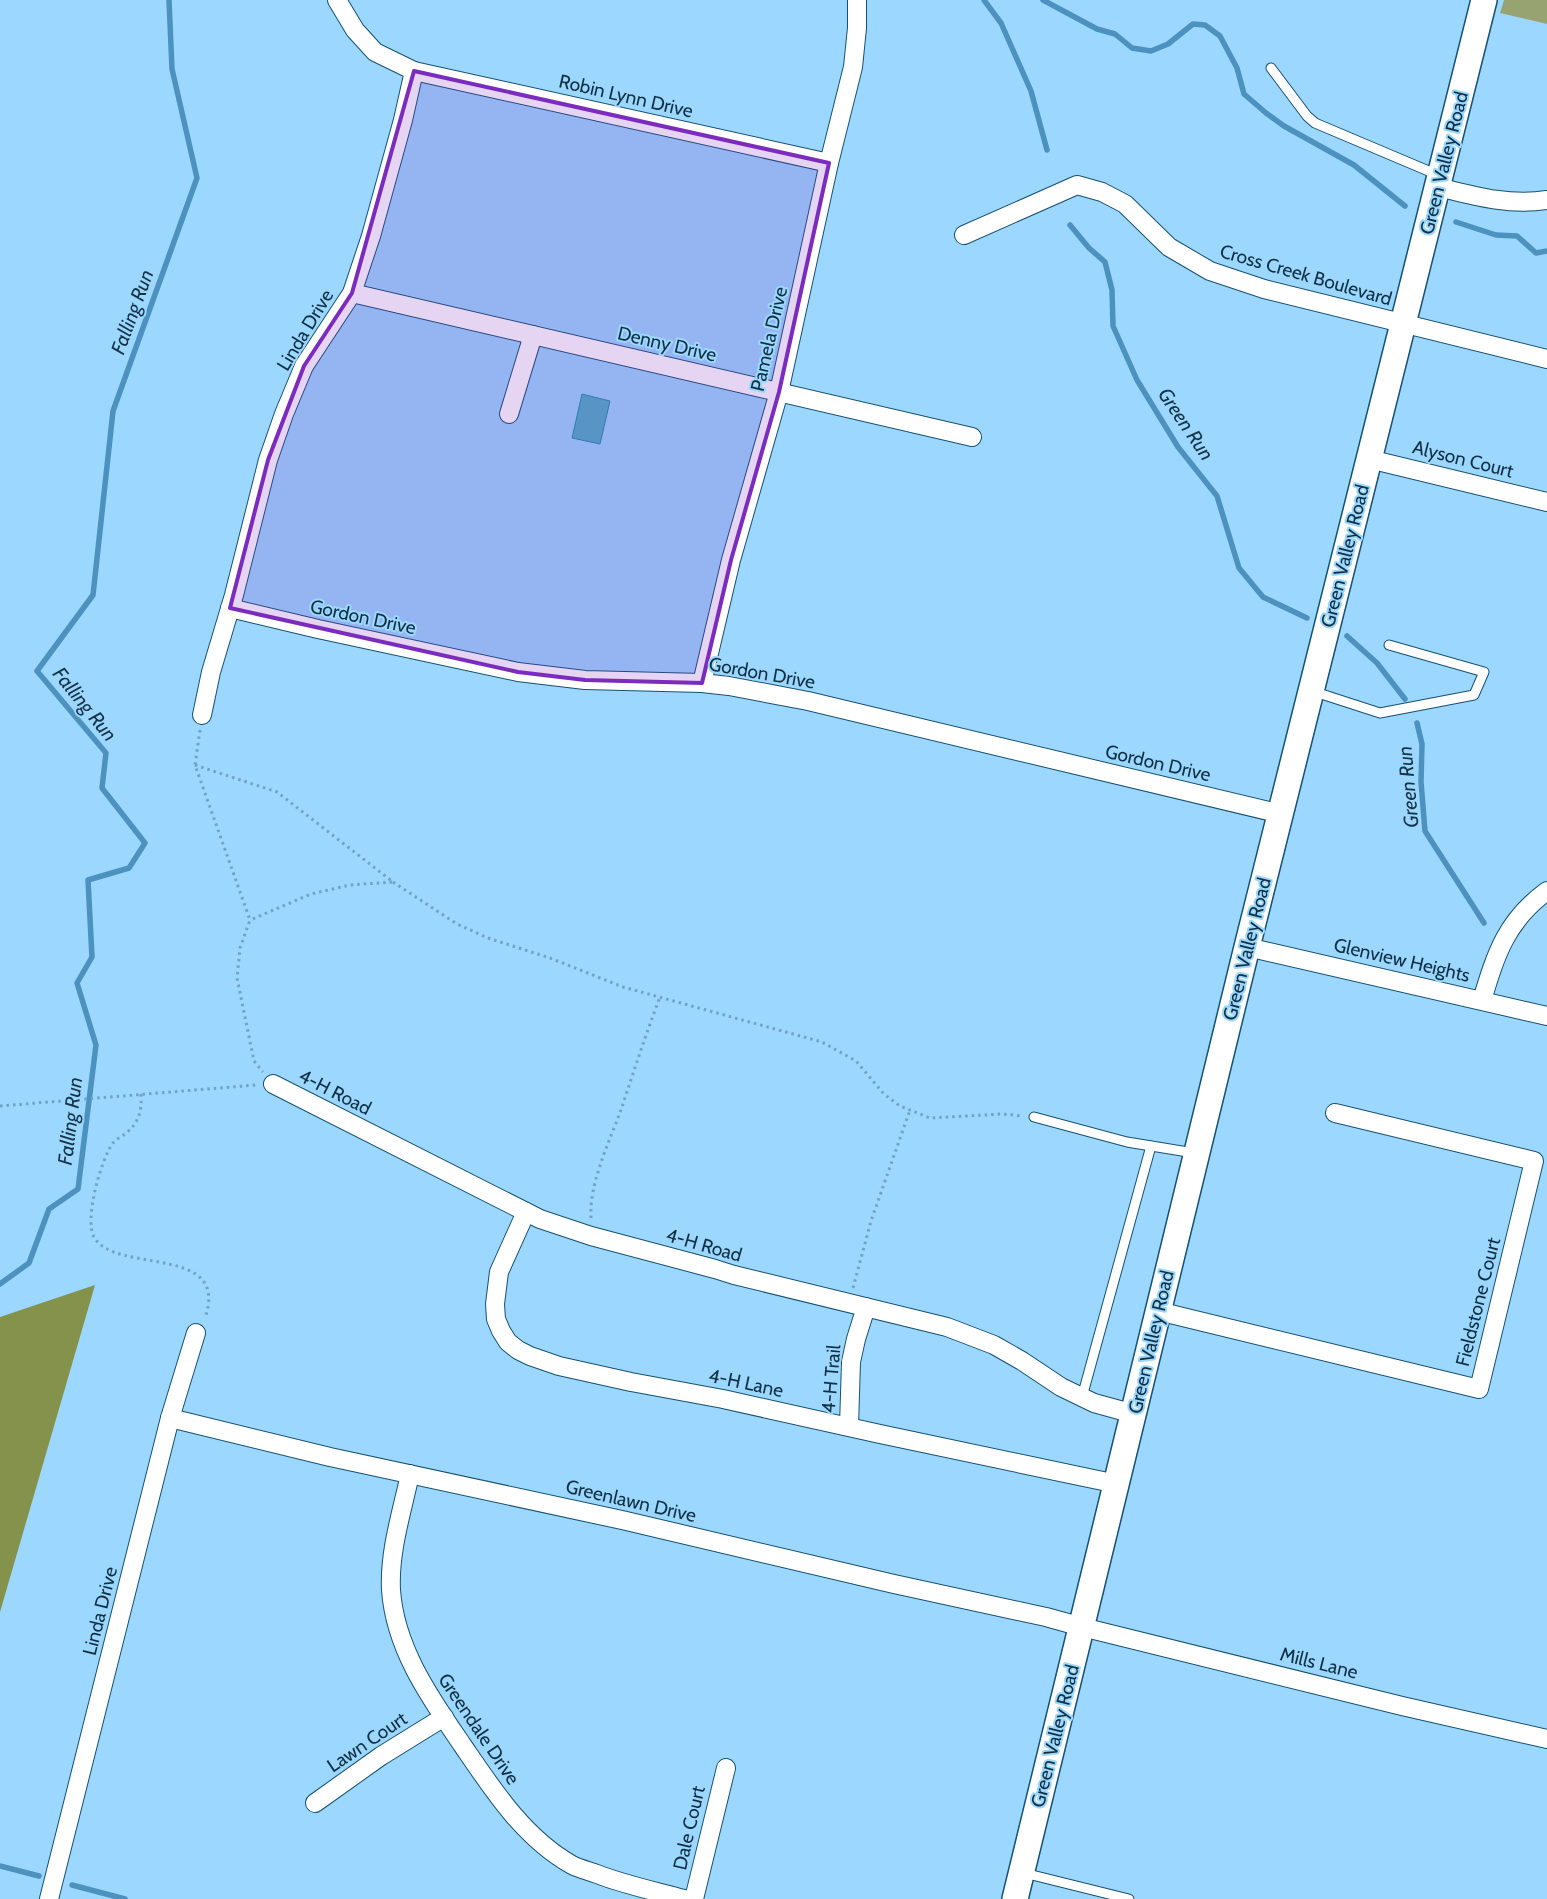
<svg xmlns="http://www.w3.org/2000/svg" width="1547" height="1899" viewBox="0 0 1547 1899" font-family="Cabin,sans-serif">
<style>
.green{fill:#98a372}
.forest{fill:#84924c}
.lines{fill:none;stroke-linecap:round;stroke-linejoin:round}
.stream{stroke:#4d92be;stroke-width:5.5}
.building{fill:#50aec9;stroke:#1f91ad}
.lane-casing{stroke:#155173;stroke-width:11}
.street-casing{stroke:#155173;stroke-width:20}
.secondary-casing{stroke:#155173;stroke-width:28}
.path{stroke:#70a3c5;stroke-width:3;stroke-dasharray:2.5 4;stroke-linecap:butt}
.lane{stroke:#fff;stroke-width:9}
.street{stroke:#fff;stroke-width:18}
.secondary{stroke:#fff;stroke-width:25}
.marked{fill:#7b2cbf;fill-opacity:0.2;stroke:#7b2cbf;stroke-width:4;stroke-linejoin:round}
.labels{text-anchor:middle;dominant-baseline:central;stroke-width:4;stroke-linejoin:round;paint-order:stroke}
.street-label{font-size:19px;fill:#103044;stroke:#9cd7ff}
.water-label{font-size:20px;font-style:italic;fill:#163448;stroke:#9cd7ff}
</style>
<rect width="100%" height="100%" fill="#9cd7ff"/>
<!-- green -->
<path class="green" d="M1504 0H1547V24L1500 13Z"/>
<!-- forest -->
<path class="forest" d="M95 1285 0 1612V1317Z"/>
<g class="lines">
<!-- stream -->
<g class="stream">
<path d="M984 0 1001 23 1031 91 1047 150"/>
<path d="M1043 0 1097 29 1115 34 1132 48 1151 51 1168 44 1193 24 1205 25 1220 36 1237 68 1244 94 1266 113 1284 126 1354 165 1405 206"/>
<path d="M1456 222 1496 235 1517 236 1536 253 1547 251"/>
<path d="M1070 225 1089 248 1105 262 1112 290 1113 326 1137 380 1178 447 1217 496 1239 568 1263 597 1307 618"/>
<path d="M1347 636 1377 663 1405 699"/>
<path d="M1417 723 1422 744 1421 782 1425 831 1484 923"/>
<path d="M0 1284 29 1263 49 1209 78 1189 96 1045 77 983 92 957 88 880 129 868 145 843 102 788 106 753 37 671 93 595 113 411 197 178 172 69 169 0"/>
<path d="M0 1866 39 1876"/>
<path d="M72 1885 125 1899"/>
</g>
</g>
<!-- building -->
<path class="building" d="M582 394 610 401 600 444 572 438Z"/>
<g class="lines">
<defs>
<g id="lane">
<path d="M1271 68 1307 116 1315 123 1438 175"/>
<path d="M1312 691 1380 713 1474 695 1484 672 1389 645"/>
<path d="M1034 1117 1127 1142 1194 1153"/>
<path d="M1082 1397 1151 1146"/>
<path d="M1024 1873 1129 1899"/>
</g>
<g id="street">
<path d="M414 71 829 163"/>
<path d="M1438 187C1474 196 1509 206 1547 200"/>
<path d="M964 235 1077 185 1102 192 1125 204 1169 247 1210 271 1264 289 1547 359"/>
<path d="M352 293 972 437"/>
<path d="M509 414 533 335"/>
<path d="M1369 459 1547 502"/>
<path d="M230 608 318 629 518 672 585 680 702 683 729 686 808 701 1281 814"/>
<path d="M702 683 731 560 779 392 829 163 853 67 857 28V0"/>
<path d="M202 715 211 672 234 595 268 460 284 414 304 366 352 293 371 236 403 120 414 71 375 52 355 30 337 0"/>
<path d="M1247 947 1547 1016"/>
<path d="M1482 1000C1496 954 1506 921 1547 891"/>
<path d="M273 1084 540 1219 591 1236 715 1269 734 1275 947 1327 994 1345 1022 1361 1061 1387 1094 1403 1134 1414"/>
<path d="M526 1212 499 1272 495 1304 496 1319 501 1331 508 1342 518 1350 530 1356 559 1366 631 1382 723 1399 880 1434 1117 1484"/>
<path d="M1158 1311 1479 1389 1534 1161 1335 1113"/>
<path d="M170 1418 330 1457 622 1520 894 1584 1046 1617 1082 1627 1402 1706 1547 1739"/>
<path d="M849 1426 851 1362 856 1339 866 1307"/>
<path d="M410 1474C402 1512 389 1551 391 1590 395 1649 431 1699 463 1746 493 1790 524 1838 572 1865 580 1869 589 1871 597 1874 625 1885 655 1891 684 1899"/>
<path d="M315 1803 381 1756 444 1717"/>
<path d="M49 1899 170 1418 196 1333"/>
<path d="M694 1899 726 1768"/>
</g>
<path id="secondary" d="M1015 1899 1247 947 1484 0"/>
</defs>
<!-- lane casing -->
<use href="#lane" class="lane-casing"/>
<!-- street casing -->
<use href="#street" class="street-casing"/>
<!-- secondary casing -->
<use href="#secondary" class="secondary-casing"/>
<!-- path -->
<g class="path">
<path d="M200 730 195 765 250 920 240 948 237 978 254 1061 263 1072"/>
<path d="M195 765 277 792 393 882 350 885 311 894 250 920"/>
<path d="M393 882 457 924 488 938 550 958 623 987 822 1042 856 1061 884 1094 900 1106 930 1118 1002 1114 1022 1116"/>
<path d="M141 1094C142 1111 139 1123 125 1134 121 1137 116 1139 113 1143 101 1159 84 1220 94 1237 115 1275 231 1243 205 1318"/>
<path d="M0 1106 256 1085"/>
<path d="M591 1218C589 1182 610 1141 622 1107 634 1070 646 1034 660 997"/>
<path d="M853 1288 871 1221 910 1110"/>
</g>
<!-- lane -->
<use href="#lane" class="lane"/>
<!-- street -->
<use href="#street" class="street"/>
<!-- secondary -->
<use href="#secondary" class="secondary"/>
</g>
<!-- marked area -->
<path class="marked" d="M414 71 829 163 779 392 731 560 702 683 585 680 518 672 230 608 268 460 304 366 352 293Z"/>
<g class="labels">
<!-- street labels -->
<g class="street-label">
<text transform="translate(626 96) rotate(13)">Robin Lynn Drive</text>
<text transform="translate(1444 163) rotate(-76)">Green Valley Road</text>
<text transform="translate(1306 275) rotate(16)">Cross Creek Boulevard</text>
<text transform="translate(305 330) rotate(-59)">Linda Drive</text>
<text transform="translate(769 339) rotate(-77)">Pamela Drive</text>
<text transform="translate(667 344) rotate(13)">Denny Drive</text>
<text transform="translate(1463 459) rotate(14)">Alyson Court</text>
<text transform="translate(1345 556) rotate(-76)">Green Valley Road</text>
<text transform="translate(363 617) rotate(12)">Gordon Drive</text>
<text transform="translate(762 673) rotate(10)">Gordon Drive</text>
<text transform="translate(1158 763) rotate(13)">Gordon Drive</text>
<text transform="translate(1247 949) rotate(-76)">Green Valley Road</text>
<text transform="translate(1402 960) rotate(13)">Glenview Heights</text>
<text transform="translate(335 1092) rotate(27)">4-H Road</text>
<text transform="translate(704 1245) rotate(16)">4-H Road</text>
<text transform="translate(1478 1302) rotate(-76)">Fieldstone Court</text>
<text transform="translate(1151 1342) rotate(-77)">Green Valley Road</text>
<text transform="translate(831 1379) rotate(-85)">4-H Trail</text>
<text transform="translate(746 1383) rotate(12)">4-H Lane</text>
<text transform="translate(631 1501) rotate(13)">Greenlawn Drive</text>
<text transform="translate(100 1611) rotate(-76)">Linda Drive</text>
<text transform="translate(1319 1663) rotate(14)">Mills Lane</text>
<text transform="translate(479 1729) rotate(56)">Greendale Drive</text>
<text transform="translate(1055 1736) rotate(-76)">Green Valley Road</text>
<text transform="translate(367 1742) rotate(-34)">Lawn Court</text>
<text transform="translate(689 1828) rotate(-77)">Dale Court</text>
</g>
<!-- water labels -->
<g class="water-label">
<text transform="translate(132 312) rotate(-70)">Falling Run</text>
<text transform="translate(1186 424) rotate(56)">Green Run</text>
<text transform="translate(85 704) rotate(51)">Falling Run</text>
<text transform="translate(1408 787) rotate(-95)">Green Run</text>
<text transform="translate(70 1121) rotate(-83)">Falling Run</text>
</g>
</g>
</svg>
